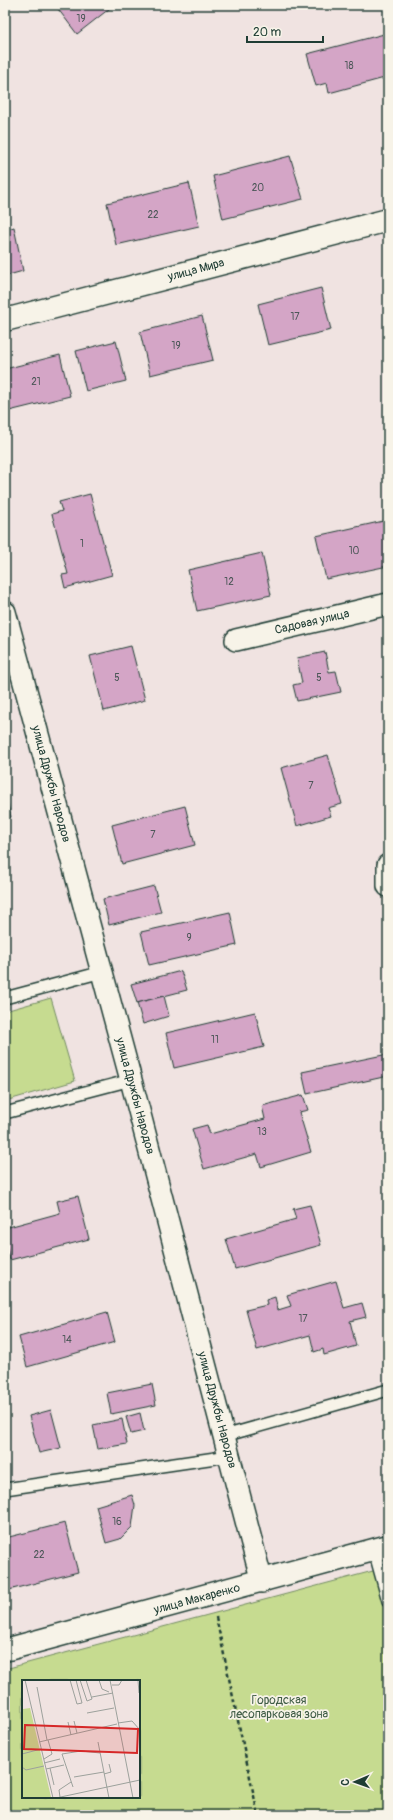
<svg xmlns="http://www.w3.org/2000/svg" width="393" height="1820" viewBox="0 0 393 1820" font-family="Pangolin,sans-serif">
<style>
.green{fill:#c6db90;stroke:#728c62;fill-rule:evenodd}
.building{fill:#d4a5c6;stroke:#1f3d34}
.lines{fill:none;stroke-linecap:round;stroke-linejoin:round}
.lane-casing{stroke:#1f3d34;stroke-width:14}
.street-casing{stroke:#1f3d34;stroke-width:24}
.secondary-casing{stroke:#1f3d34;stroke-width:25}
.path{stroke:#1f3d34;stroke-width:2.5;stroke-dasharray:4 3;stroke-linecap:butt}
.lane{stroke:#f7f3e8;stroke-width:11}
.street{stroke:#f7f3e8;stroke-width:21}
.secondary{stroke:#f7f3e8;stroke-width:22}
.labels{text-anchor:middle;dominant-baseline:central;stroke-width:3.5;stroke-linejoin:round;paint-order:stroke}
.number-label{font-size:10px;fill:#4c5758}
.street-label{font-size:12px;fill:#1f3d34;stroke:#f7f3e8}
.park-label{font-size:12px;fill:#405d46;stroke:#f7f3e8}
.inset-road{fill:none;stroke:#9ca19c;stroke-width:1}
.view{fill:#d62828;fill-opacity:0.15;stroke:#d62828;stroke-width:2}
.inset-edge{fill:none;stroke:#1f3d34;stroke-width:2}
</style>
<rect width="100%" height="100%" fill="#f0e3e1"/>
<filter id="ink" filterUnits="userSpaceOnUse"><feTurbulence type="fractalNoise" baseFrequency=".025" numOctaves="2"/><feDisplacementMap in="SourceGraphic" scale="8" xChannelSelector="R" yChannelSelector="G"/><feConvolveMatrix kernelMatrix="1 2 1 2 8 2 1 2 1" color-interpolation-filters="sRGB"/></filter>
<g filter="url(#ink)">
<!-- green -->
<g class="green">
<path d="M51 998 75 1081 5 1101V1011Z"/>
<path d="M388 1567V1815H5V1669ZM23 1681H139V1797H23Z"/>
</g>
<!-- building -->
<g class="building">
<path d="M55 5H114L77 34Z"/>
<path d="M388 33V77L329 93 327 83 316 86 307 54Z"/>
<path d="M290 156 303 199 223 219 213 176Z"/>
<path d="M189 183 199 226 116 245 107 203Z"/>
<path d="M14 227 23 271 5 276V230Z"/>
<path d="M321 288 331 330 268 345 258 304Z"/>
<path d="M202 316 213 360 150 375 140 332Z"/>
<path d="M116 341 126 381 86 391 76 351Z"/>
<path d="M60 355 70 396 5 412V369Z"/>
<path d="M90 494 112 575 65 588 62 575 68 574 52 514 62 511 59 502Z"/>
<path d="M388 520V566L326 579 316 536Z"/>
<path d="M262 553 271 595 197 611 188 570Z"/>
<path d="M131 646 145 700 104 711 90 656Z"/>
<path d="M325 652 329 672 336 671 341 692 297 701 293 685 302 683 297 658Z"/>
<path d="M328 755 342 804 328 808 331 816 297 826 281 768Z"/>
<path d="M7 801 11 817 5 819V802Z"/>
<path d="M185 806 195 845 122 864 112 825Z"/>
<path d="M5 832 9 848 5 849Z"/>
<path d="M154 886 161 912 109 925 103 899Z"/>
<path d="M230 912 237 945 149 965 141 932Z"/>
<path d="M181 971 187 990 137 1003 131 984Z"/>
<path d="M164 996 169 1016 143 1024 137 1003Z"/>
<path d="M255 1012 264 1047 174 1068 166 1033Z"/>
<path d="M388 1054V1076L307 1094 302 1072Z"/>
<path d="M303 1095 308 1110 299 1112 311 1152 261 1167 257 1154 204 1169 192 1129 207 1125 210 1134 265 1119 262 1106Z"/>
<path d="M78 1196 89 1239 10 1260 5 1241V1228L60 1213 57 1201Z"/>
<path d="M310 1205 321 1245 235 1269 226 1239 296 1219 293 1209Z"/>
<path d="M336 1281 344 1308 362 1303 366 1317 350 1321 356 1346 324 1355 323 1349 314 1352 310 1335 257 1350 246 1310 267 1305 266 1300 275 1297 278 1310 291 1306 287 1295Z"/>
<path d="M107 1312 115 1342 27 1367 19 1337Z"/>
<path d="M152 1384 156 1405 111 1414 107 1393Z"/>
<path d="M51 1410 61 1448 39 1453 29 1416Z"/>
<path d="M140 1413 144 1431 131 1434 126 1417Z"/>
<path d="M122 1419 127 1444 98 1449 93 1425Z"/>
<path d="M132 1495 135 1505 132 1527 120 1539 106 1543 96 1506Z"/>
<path d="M65 1523 78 1572 5 1591V1538Z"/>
</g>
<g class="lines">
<defs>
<g id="lane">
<path d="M5 998 102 972"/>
<path d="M5 1113 131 1080"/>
<path d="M224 1436 388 1390"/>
<path d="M5 1489 229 1456"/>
<path d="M374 1550 388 1601"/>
</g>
<g id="street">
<path d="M5 612 131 1080 262 1582"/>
<path d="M236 640 388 604"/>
<path d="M388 865V886"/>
</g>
<g id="secondary">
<path d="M5 320 388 220"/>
<path d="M5 1650 388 1546"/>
</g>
</defs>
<!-- lane casing -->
<use href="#lane" class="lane-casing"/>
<!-- street casing -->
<use href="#street" class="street-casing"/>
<!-- secondary casing -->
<use href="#secondary" class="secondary-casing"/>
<!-- path -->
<path class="path" d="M216 1617 258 1815"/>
<!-- lane -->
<use href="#lane" class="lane"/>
<!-- street -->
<use href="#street" class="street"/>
<!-- secondary -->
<use href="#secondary" class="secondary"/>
</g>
</g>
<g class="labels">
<!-- number labels -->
<g class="number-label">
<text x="81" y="19">19</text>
<text x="349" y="66">18</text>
<text x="258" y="188">20</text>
<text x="153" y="215">22</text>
<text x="295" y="317">17</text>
<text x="176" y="346">19</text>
<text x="36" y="382">21</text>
<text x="82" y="544">1</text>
<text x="354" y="551">10</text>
<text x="229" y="582">12</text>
<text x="117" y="678">5</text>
<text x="319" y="678">5</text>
<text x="311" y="786">7</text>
<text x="153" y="835">7</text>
<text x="189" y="938">9</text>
<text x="215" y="1040">11</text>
<text x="262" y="1132">13</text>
<text x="303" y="1319">17</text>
<text x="67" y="1340">14</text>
<text x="117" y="1522">16</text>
<text x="39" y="1555">22</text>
</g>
<!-- street labels -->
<g class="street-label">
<text transform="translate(196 270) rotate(-15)">улица Мира</text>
<text transform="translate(312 622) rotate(-13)">Садовая улица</text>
<text transform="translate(51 784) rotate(75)">улица Дружбы Народов</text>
<text transform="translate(135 1096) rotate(75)">улица Дружбы Народов</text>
<text transform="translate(217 1410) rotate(75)">улица Дружбы Народов</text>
<text transform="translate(197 1599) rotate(-15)">улица Макаренко</text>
</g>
<!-- park labels -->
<g class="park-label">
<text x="279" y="1700">Городская<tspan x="279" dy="14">лесопарковая зона</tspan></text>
</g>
</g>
<!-- overview -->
<g transform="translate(22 1680)">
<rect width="118" height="118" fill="#f0e3e1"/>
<path d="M0 25 1 29 8 28 29 117 0 118Z" fill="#c6db90"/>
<path class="inset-road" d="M3 0 31 118M48 0 55 24 60 23 54 0M58 0 65 21 70 19 64 0M77 0 80 9 87 12M88 0 111 118M116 0 117 13M90 5H97L100 0M15 7 25 60M70 17 91 13M65 33 92 28M52 41 55 53M46 42 49 55M96 43 110 41 118 50M17 62 95 44M76 62 87 118M0 74 19 69M22 79 30 74 26 60M22 83 38 79M0 87 4 90 22 86M28 88 32 105M24 89 42 85M82 94 89 92 87 84M52 97 82 92M51 107 40 74 59 71 78 73M38 117 37 110 49 102M34 118 118 100"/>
<path class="view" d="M3 45 116 49 115 73 2 69Z"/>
<rect width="118" height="118" class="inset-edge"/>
</g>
<!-- margin -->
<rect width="393" height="1820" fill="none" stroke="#f7f3e8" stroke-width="20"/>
<rect x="10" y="10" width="373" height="1800" fill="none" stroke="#1f3d34" stroke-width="1.5" filter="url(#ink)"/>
<!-- north arrow -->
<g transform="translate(355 1782) rotate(268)" stroke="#f7f3e8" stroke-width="3" paint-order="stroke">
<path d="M0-3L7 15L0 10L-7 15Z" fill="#1f3d34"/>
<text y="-6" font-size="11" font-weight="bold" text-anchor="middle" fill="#1f3d34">С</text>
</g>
<!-- scale -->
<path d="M247 36v6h76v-6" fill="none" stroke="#1f3d34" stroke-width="2"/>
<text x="253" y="36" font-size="12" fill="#1f3d34" stroke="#f7f3e8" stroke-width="3" paint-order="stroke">20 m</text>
</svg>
